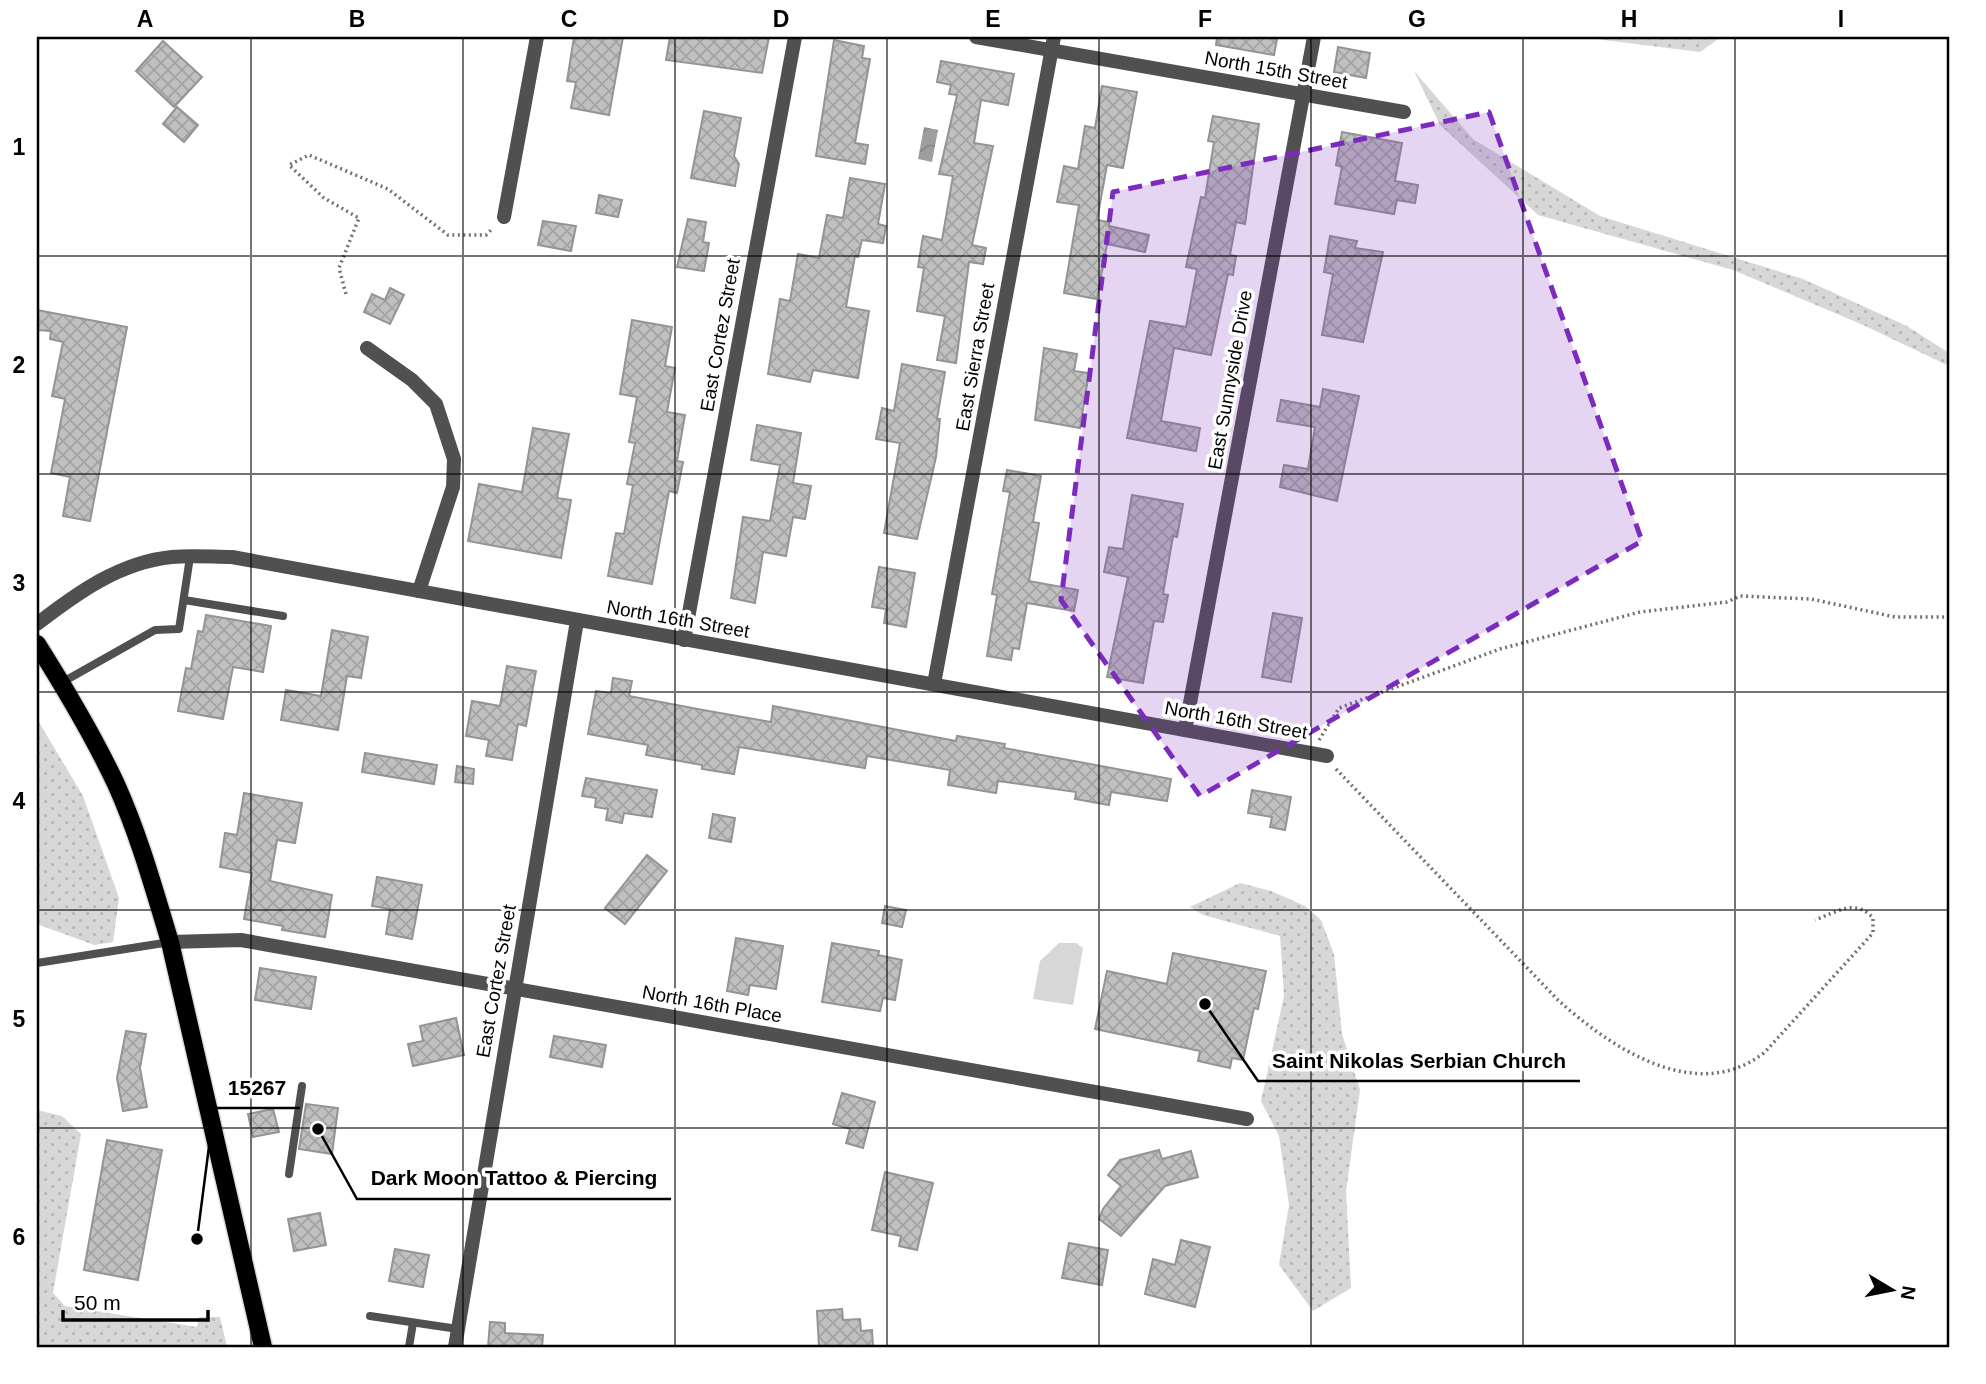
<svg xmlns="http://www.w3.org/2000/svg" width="1986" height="1384" viewBox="0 0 1986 1384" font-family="Arial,sans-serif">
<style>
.grass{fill:url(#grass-dots)}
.park{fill:#d7d7d7}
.water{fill:url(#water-waves)}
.building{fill:url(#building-cross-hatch);stroke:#949494;stroke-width:2}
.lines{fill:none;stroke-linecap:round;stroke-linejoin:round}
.primary-casing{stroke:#dbdbdb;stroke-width:21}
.path{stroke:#727272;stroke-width:3.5;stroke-dasharray:2 3.5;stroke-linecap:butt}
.service{stroke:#505050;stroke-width:8}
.minor{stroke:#505050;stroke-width:14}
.primary{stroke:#000;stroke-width:18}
.marked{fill:#7b2cbf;fill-opacity:0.2;stroke:#7b2cbf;stroke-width:5;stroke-dasharray:14 9;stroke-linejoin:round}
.grid{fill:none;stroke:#000;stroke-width:2;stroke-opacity:0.55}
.labels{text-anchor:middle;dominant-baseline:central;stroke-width:7;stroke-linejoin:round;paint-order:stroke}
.street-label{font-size:19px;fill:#000;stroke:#fff}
.leader{fill:none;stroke:#000;stroke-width:2.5}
.callout-dot{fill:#000;stroke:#fff;stroke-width:2.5}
.callout-label{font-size:21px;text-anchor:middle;font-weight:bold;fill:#000;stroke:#fff;stroke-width:7;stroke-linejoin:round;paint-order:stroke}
.neatline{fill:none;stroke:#000;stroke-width:2.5}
.grid-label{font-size:23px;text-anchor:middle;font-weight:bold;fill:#000}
</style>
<defs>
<pattern id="grass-dots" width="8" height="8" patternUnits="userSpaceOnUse" patternTransform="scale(1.75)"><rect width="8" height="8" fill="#d7d7d7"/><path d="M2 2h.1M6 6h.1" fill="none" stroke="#b7b7b7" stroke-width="1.8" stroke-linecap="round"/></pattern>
<pattern id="water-waves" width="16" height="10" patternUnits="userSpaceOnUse" patternTransform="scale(1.75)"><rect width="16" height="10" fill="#9e9e9e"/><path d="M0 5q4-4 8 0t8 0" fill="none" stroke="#868686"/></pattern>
<pattern id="building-cross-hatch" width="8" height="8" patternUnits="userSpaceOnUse" patternTransform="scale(1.75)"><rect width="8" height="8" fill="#c0c0c0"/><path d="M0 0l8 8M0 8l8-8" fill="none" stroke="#a3a3a3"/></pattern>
</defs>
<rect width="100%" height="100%" fill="#fff"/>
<!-- grass -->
<g class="grass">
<path d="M1580 37H1721L1700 52Z"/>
<path d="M1414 71 1473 139 1600 216 1803 279 1907 326 1949 353V366L1861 324 1733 270 1538 215 1440 125Z"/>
<path d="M37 719 83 796 119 898 113 942 94 945 37 924Z"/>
<path d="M1240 883 1271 891 1305 906 1321 920 1334 954 1342 1034 1360 1090 1346 1191 1351 1288 1313 1311 1279 1265 1289 1205 1279 1136 1261 1101 1284 996 1280 936 1203 915 1190 907Z"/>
<path d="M37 1110 62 1116 81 1134 53 1293 65 1306 197 1327 199 1317H220L227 1347H37Z"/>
</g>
<!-- park -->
<path class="park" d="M1059 943H1076L1083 948 1073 1005 1033 999 1040 961Z"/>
<!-- water -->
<path class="water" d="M924 127 938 130 932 162 918 159Z"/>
<!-- building -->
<g class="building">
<path d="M574 37H623L609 115 571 108 576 82 567 81Z"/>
<path d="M670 37H769L762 73 666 60Z"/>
<path d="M1217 37H1265L1277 39 1274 55 1216 45Z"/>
<path d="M834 40 864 46 862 58 870 59 855 143 868 145 865 164 816 156Z"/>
<path d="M163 41 202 77 174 107 136 71Z"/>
<path d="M1338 47 1370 53 1366 78 1334 72Z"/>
<path d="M941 61 1014 74 1008 105 981 100 974 143 993 146 972 245 986 248 983 264 969 262 956 363 937 360 945 316 917 311 924 268 918 267 923 236 942 240 953 176 939 174 957 95 949 94 951 85 937 82Z"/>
<path d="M1102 86 1137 92 1123 168 1107 165 1097 220 1109 222V226L1149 235 1145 252 1107 244 1097 299 1064 293 1079 205 1057 202 1064 166 1078 169 1085 126 1095 128Z"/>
<path d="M177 107 198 125 184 142 163 124Z"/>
<path d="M704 111 741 118 734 156 739 164 735 186 691 178Z"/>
<path d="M1213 116 1259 124 1245 224 1236 222 1230 255 1236 256 1233 275 1228 274 1211 355 1174 348 1161 421 1200 428 1196 451 1127 438 1150 321 1186 327 1197 269 1186 267 1201 197 1205 198 1214 142 1208 141Z"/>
<path d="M1342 132 1402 143 1395 181 1418 185 1415 203 1397 200 1394 214 1335 204 1342 167 1336 165Z"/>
<path d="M850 178 885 184 878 224 886 226 883 243 862 240 858 257 855 256 846 307 869 311 858 378 813 370 810 382 768 374 780 299 790 301 798 254 819 258 827 215 843 218Z"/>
<path d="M599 195 622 200 618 217 596 213Z"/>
<path d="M688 219 706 222 703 242 709 243 704 271 677 267Z"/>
<path d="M543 221 576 226 571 251 538 245Z"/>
<path d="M1330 236 1357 241 1355 248 1383 252 1363 342 1322 335 1333 274 1324 272Z"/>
<path d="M390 288 404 295 390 324 364 312 372 294 385 300Z"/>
<path d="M37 310 127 327 90 521 63 516 70 477 51 473 65 399 52 396 63 342 50 339 51 331 37 330Z"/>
<path d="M632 320 672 327 665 366 675 368 667 412 685 415 677 461 683 462 677 493 669 491 652 584 608 576 616 533 624 534 633 485 627 484 635 443 629 442 637 397 620 394Z"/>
<path d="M1044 348 1077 354 1074 371 1089 373 1080 428 1035 420Z"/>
<path d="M902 364 945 372 937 419H940L936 457 917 539 884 533 900 443 876 439 882 408 894 411Z"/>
<path d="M1323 389 1359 396 1337 501 1280 487 1284 465 1308 469 1315 427 1277 421 1281 400 1320 407Z"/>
<path d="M757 425 801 433 793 483 811 486 805 519 793 517 786 556 763 552 755 603 731 598 743 517 770 521 780 465 751 460Z"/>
<path d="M533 428 569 434 557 498 571 500 561 558 468 541 479 484 522 492Z"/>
<path d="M1007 470 1041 476 1033 522 1039 523 1029 581 1078 590 1074 611 1027 603 1019 649 1013 648 1011 660 987 656 997 595 992 594 1010 492 1003 491Z"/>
<path d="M1132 495 1183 504 1177 537 1173 536 1163 594 1168 595 1163 622 1154 621 1143 683 1107 677 1128 577 1104 572 1109 547 1123 549Z"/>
<path d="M879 567 915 573 906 627 884 623 886 609 872 607Z"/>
<path d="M1273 613 1302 618 1291 682 1262 677Z"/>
<path d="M206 615 271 626 263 672 233 667 223 719 178 711 186 668 191 669 198 631 203 632Z"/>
<path d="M332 630 368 637 361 678 347 676 338 730 281 720 286 690 321 696Z"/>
<path d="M507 666 536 671 526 726 518 724 512 760 486 756 489 740 466 736 472 701 500 706Z"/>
<path d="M613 678 632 681 629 696 703 710 771 722 773 706 956 741 957 736 1005 744 1004 748 1171 779 1167 801 1111 792 1109 805 1075 799 1076 792 998 781 996 793 948 785 950 770 867 756 865 768 739 747 734 774 702 769V765L646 755 648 745 588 734 596 691 611 693Z"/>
<path d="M365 753 437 765 434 784 362 772Z"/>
<path d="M457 766 474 769 473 784 455 782Z"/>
<path d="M586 778 657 790 652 817 624 813 622 823 606 820 608 809 595 807 596 798 582 796Z"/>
<path d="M1252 790 1291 797 1285 830 1270 827 1272 817 1248 813Z"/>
<path d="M244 793 302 803 295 843 277 840 270 881 332 895 325 937 282 930 283 926 244 919 252 873 220 867 225 833 237 835Z"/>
<path d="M713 814 735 818 731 842 709 838Z"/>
<path d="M647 855 667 871 625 924 605 908Z"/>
<path d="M377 877 422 885 412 939 386 934 390 909 372 906Z"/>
<path d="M885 906 906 910 902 927 882 923Z"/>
<path d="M736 938 783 946 776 989 750 985 748 995 727 991Z"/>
<path d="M832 943 879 951 878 955 902 960 895 1000 883 998 880 1011 822 1002Z"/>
<path d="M1173 953 1266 971 1258 1009 1254 1008 1243 1060 1232 1058 1230 1068 1198 1061 1200 1051 1095 1029 1107 971 1167 984Z"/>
<path d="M260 968 316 977 311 1009 255 1000Z"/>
<path d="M456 1018 464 1055 413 1066 408 1044 423 1041 420 1026Z"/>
<path d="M126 1031 146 1034 140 1068 147 1107 123 1111 117 1078Z"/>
<path d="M554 1036 606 1045 602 1067 550 1057Z"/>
<path d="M842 1093 875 1102 863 1148 846 1143 850 1129 833 1124Z"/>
<path d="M306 1104 338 1108 332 1154 299 1149Z"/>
<path d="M273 1109 279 1132 253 1137 248 1114Z"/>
<path d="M107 1140 162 1150 138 1280 84 1270Z"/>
<path d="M1159 1150 1162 1159 1191 1151 1198 1177 1165 1186 1121 1236 1099 1219 1103 1209 1121 1186 1108 1175 1120 1160Z"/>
<path d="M885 1172 933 1183 917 1250 899 1246 901 1236 872 1230Z"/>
<path d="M320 1213 326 1245 294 1251 288 1219Z"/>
<path d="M1181 1240 1210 1247 1195 1307 1145 1294 1153 1259 1175 1265Z"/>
<path d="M1069 1243 1108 1250 1102 1285 1062 1278Z"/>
<path d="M395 1249 429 1255 423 1287 389 1281Z"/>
<path d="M842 1309 843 1320 860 1319 861 1331 872 1330 873 1347H819L817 1311Z"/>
<path d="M490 1322 505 1323V1333L543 1335 542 1347H488Z"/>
</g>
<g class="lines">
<defs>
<path id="primary" d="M37 644C66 690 93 735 116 784 139 835 154 889 170 942L263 1347"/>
</defs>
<!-- primary casing -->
<use href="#primary" class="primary-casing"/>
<!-- path -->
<g class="path">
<path d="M346 294 339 268 359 218 324 198 289 165 309 155 388 189 448 235H486L493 228"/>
<path d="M1319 740 1339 708 1500 649 1640 612 1727 602 1740 596 1811 599 1895 617H1949"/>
<path d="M1336 769 1558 1000C1611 1048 1697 1106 1765 1052L1873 933V918C1855 898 1837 912 1815 920"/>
</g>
<!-- service -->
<g class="service">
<path d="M184 600 283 616"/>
<path d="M61 683 155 630 179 629 190 557"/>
<path d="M37 963 170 942"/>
<path d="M289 1174 302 1086"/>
<path d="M370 1316 458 1329"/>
<path d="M409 1347 413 1323"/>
</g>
<!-- minor -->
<g class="minor">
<path d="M976 37 1404 112"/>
<path d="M504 217 537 37"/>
<path d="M367 348 412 380 436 404 454 459 453 487 419 591"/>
<path d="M37 624C77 593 120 562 172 557 192 555 213 557 232 557L1327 756"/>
<path d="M684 640 795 37"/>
<path d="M934 684 1054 37"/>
<path d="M1185 730 1314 37"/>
<path d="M170 942 241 940 1247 1119"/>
<path d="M455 1347 577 621"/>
</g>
<!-- primary -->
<use href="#primary" class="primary"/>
</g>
<!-- marked area -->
<path class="marked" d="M1489 112 1642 541 1200 796 1061 600 1113 192Z"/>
<!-- grid -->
<path class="grid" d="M251 37V1347M463 37V1347M675 37V1347M887 37V1347M1099 37V1347M1311 37V1347M1523 37V1347M1735 37V1347M37 256H1949M37 474H1949M37 692H1949M37 910H1949M37 1128H1949"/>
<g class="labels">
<!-- street labels -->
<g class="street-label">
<text transform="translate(1276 70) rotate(10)">North 15th Street</text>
<text transform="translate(720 335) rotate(-80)">East Cortez Street</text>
<text transform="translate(975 357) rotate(-80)">East Sierra Street</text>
<text transform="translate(1230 380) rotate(-80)">East Sunnyside Drive</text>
<text transform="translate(678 619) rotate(10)">North 16th Street</text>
<text transform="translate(1236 720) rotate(10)">North 16th Street</text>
<text transform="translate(496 981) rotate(-80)">East Cortez Street</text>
<text transform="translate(712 1004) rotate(10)">North 16th Place</text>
</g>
</g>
<!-- callouts -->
<path class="leader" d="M1205 1004L1258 1081H1580M197 1239L214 1108H300M318 1129L357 1199H671"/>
<g class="callout-dot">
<circle cx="1205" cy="1004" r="7"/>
<circle cx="197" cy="1239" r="7"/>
<circle cx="318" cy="1129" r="7"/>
</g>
<g class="callout-label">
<text x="1419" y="1068">Saint Nikolas Serbian Church</text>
<text x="257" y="1095">15267</text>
<text x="514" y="1185">Dark Moon Tattoo &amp; Piercing</text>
</g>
<!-- border -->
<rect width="1986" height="1384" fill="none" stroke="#ffffff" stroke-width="77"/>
<!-- north arrow -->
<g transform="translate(1892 1290) rotate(100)" stroke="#ffffff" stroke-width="5" paint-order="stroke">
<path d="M0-5L12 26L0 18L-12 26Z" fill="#000000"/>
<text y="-10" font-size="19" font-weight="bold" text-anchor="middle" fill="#000000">N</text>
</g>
<!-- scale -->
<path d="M63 1310v10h145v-10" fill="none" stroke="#000000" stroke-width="3.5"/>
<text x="74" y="1310" font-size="21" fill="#000000" stroke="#ffffff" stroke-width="5" paint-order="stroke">50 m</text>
<rect x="38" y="38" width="1910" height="1308" class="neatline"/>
<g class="grid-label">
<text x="145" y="27">A</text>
<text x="357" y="27">B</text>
<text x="569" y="27">C</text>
<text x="781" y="27">D</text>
<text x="993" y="27">E</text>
<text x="1205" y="27">F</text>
<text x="1417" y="27">G</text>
<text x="1629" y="27">H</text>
<text x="1841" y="27">I</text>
<text x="19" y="155">1</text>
<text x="19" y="373">2</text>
<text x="19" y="591">3</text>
<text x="19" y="809">4</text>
<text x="19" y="1027">5</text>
<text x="19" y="1245">6</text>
</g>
</svg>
